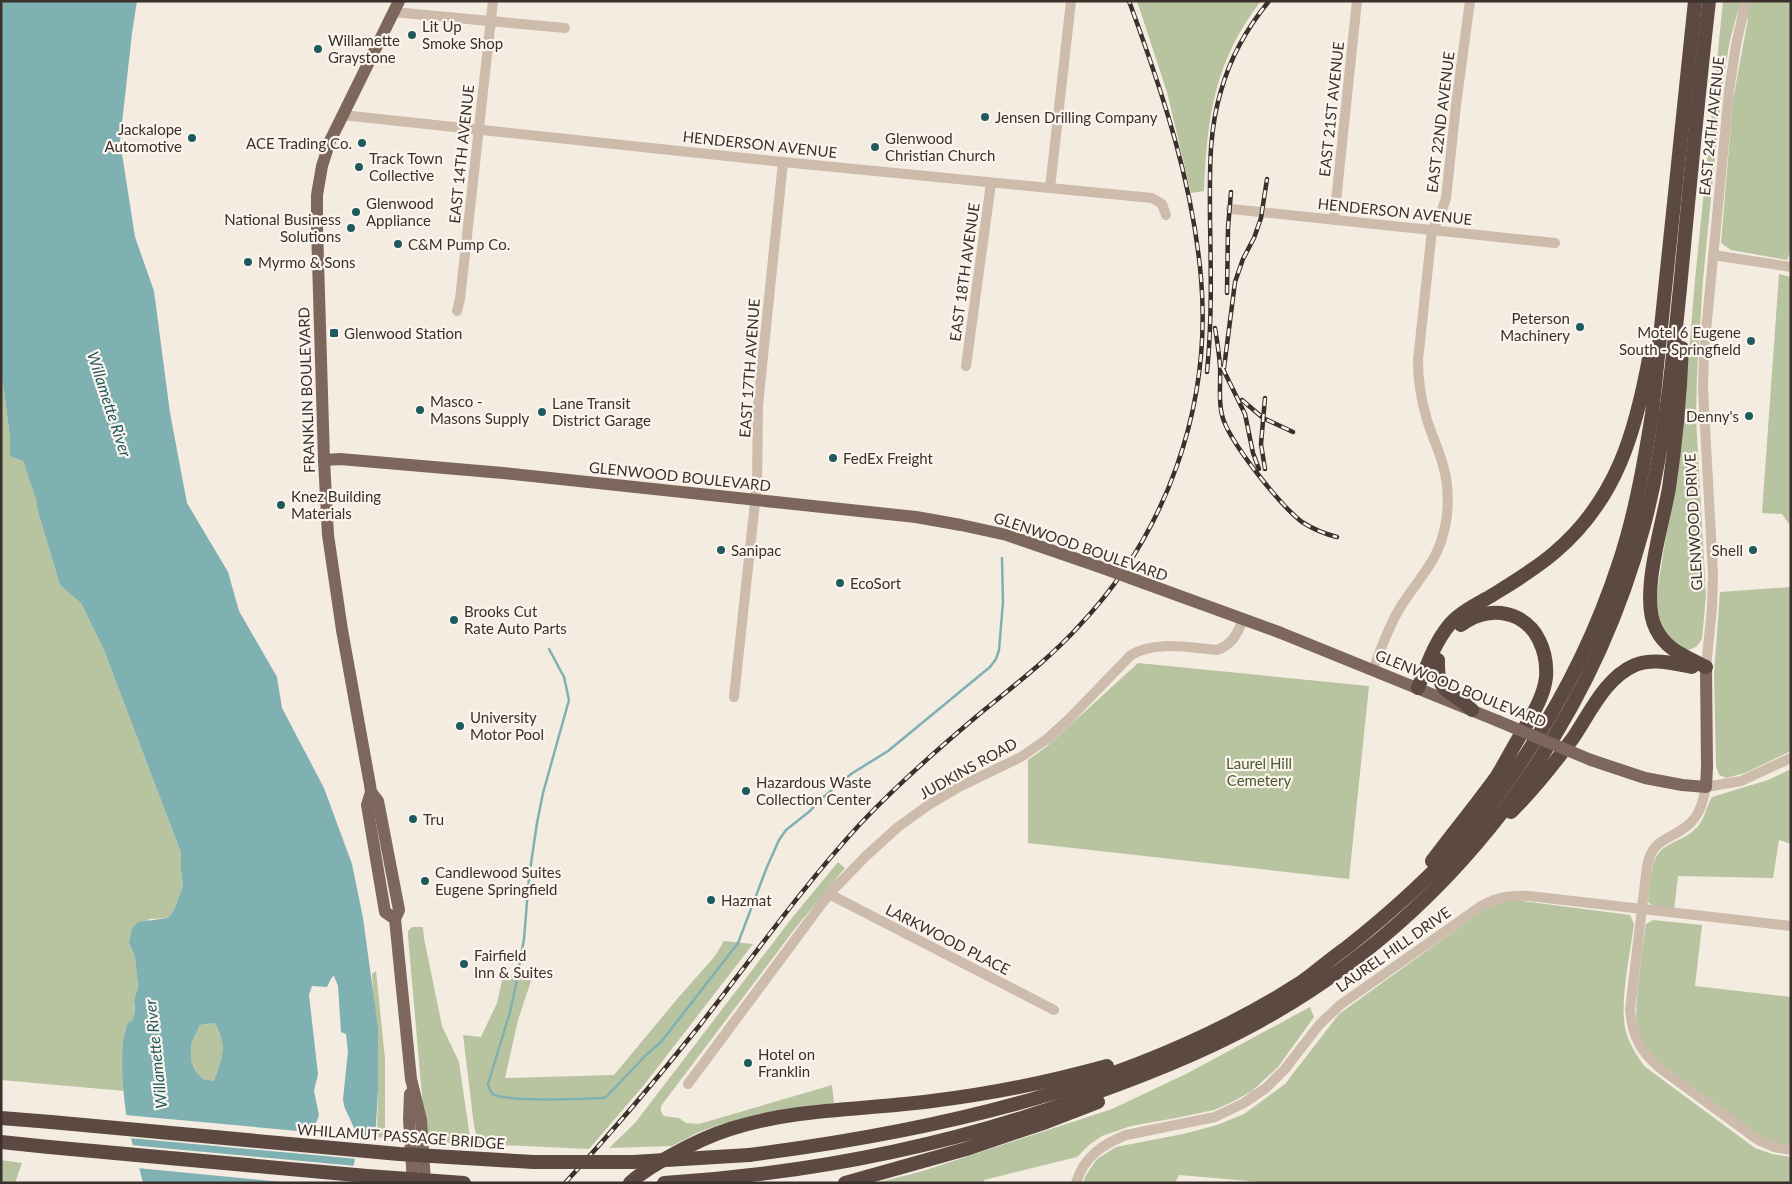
<svg xmlns="http://www.w3.org/2000/svg" width="1792" height="1184" viewBox="0 0 1792 1184" font-family="Lato,sans-serif">
<style>
.green{fill:#b8c4a0}
.water{fill:#7fb0b2;fill-rule:evenodd}
.pier{fill:#f4ebe1}
.lines{fill:none;stroke-linecap:round;stroke-linejoin:round}
.stream{stroke:#7fb0b2;stroke-width:2.5}
.minor{stroke:#cdbbac;stroke-width:10}
.major{stroke:#7d675c;stroke-width:12}
.highway{stroke:#5c4a42;stroke-width:14}
.rail-casing{stroke:#3b302b;stroke-width:4.5}
.rail{stroke:#fbf5ee;stroke-width:2.5;stroke-dasharray:8;stroke-linecap:butt}
.major-bridge{stroke:#7d675c;stroke-width:12}
.highway-bridge{stroke:#5c4a42;stroke-width:14}
.poi-dot{fill:#1f5a5e;stroke:#fbf5ee;stroke-width:2}
.labels{text-anchor:middle;dominant-baseline:central;stroke-width:4.5;stroke-linejoin:round;paint-order:stroke}
.poi-label{font-size:15px;fill:#3b302b;stroke:#fbf5ee;text-anchor:start}
.street-label{font-size:15px;fill:#3b302b;stroke:#fbf5ee}
.park-label{font-size:15px;fill:#4a5a2e;stroke:#fbf5ee}
.water-label{font-size:16px;font-style:italic;fill:#1f5a5e;stroke:#fbf5ee}
</style>
<rect width="100%" height="100%" fill="#f4ebe1"/>
<!-- green -->
<g class="green">
<path d="M1137 1H1261C1214 62 1207 117 1204 191L1191 193 1167 92Z"/>
<path d="M1723 1H1791V250L1787 260 1731 250 1721 243 1733 100 1748 19 1738 11 1730 40 1722 87 1703 280 1697 375 1696 418 1706 596 1702 639 1696 647 1688 650 1681 648 1663 630 1657 615 1656 599 1673 492 1687 375 1695 280Z"/>
<path d="M1779 274 1791 277V527L1782 514 1762 513Z"/>
<path d="M1 369 10 437V456L23 461 36 497 38 512 60 585 81 603 104 650 181 853V871L183 886 174 910 168 918 149 919 129 943 135 957 138 987 134 1000 135 1011 132 1021 125 1029 122 1062 125 1091 1 1080Z"/>
<path d="M1791 587V751L1745 773 1726 778 1719 775 1716 766 1714 674 1720 592Z"/>
<path d="M1138 663 1369 686 1349 879 1028 843V760L1046 747Z"/>
<path d="M1791 769V844L1779 840 1773 878 1678 876 1674 910 1654 907 1648 902C1651 883 1648 856 1667 846 1680 838 1688 838 1699 825 1705 817 1707 805 1712 797L1768 780Z"/>
<path d="M838 862 845 868 797 926 664 1102 661 1106V1112L664 1116 679 1118 686 1123 699 1124 832 1085 834 1103 763 1114 721 1124 699 1132 672 1146 609 1148 635 1123 792 918Z"/>
<path d="M1514 900 1630 915 1634 924C1630 955 1620 998 1625 1028 1628 1042 1636 1054 1644 1066L1755 1148 1772 1154 1791 1157V1183H1272L1179 1175 1175 1183H1083L1086 1175 1097 1159 1116 1147 1183 1134 1217 1125 1244 1114 1285 1084 1339 1014 1486 908 1499 903Z"/>
<path d="M1653 920 1702 925 1695 986 1791 997V1144L1783 1145 1764 1139 1660 1063C1631 1036 1635 1014 1639 978 1641 960 1643 942 1646 924Z"/>
<path d="M412 927H423L424 938 442 1026 459 1062 471 1144 426 1142 408 936V931Z"/>
<path d="M724 941 753 944 644 1085 589 1149 479 1144 474 1126 463 1035 481 1037 497 1003 503 976 533 975 518 1020 505 1078 614 1075 678 998 715 956Z"/>
<path d="M376 971 385 1059V1138L377 1137 378 1089 372 974Z"/>
<path d="M1310 1007 1314 1017 1278 1067 1252 1091 1232 1102 1214 1110 1176 1118 1131 1126 1102 1136 1089 1145 1077 1157 984 1180 983 1183H876L923 1171 1112 1109 1188 1073Z"/>
<path d="M215 1023C228 1047 222 1057 214 1081L203 1079 196 1072 191 1061V1044L200 1025Z"/>
<path d="M1 1160 22 1163 15 1183H1Z"/>
</g>
<!-- water -->
<path class="water" d="M1 1H137L132 33 120 141 135 237 154 291 170 413 187 503 228 572 239 611 277 677 282 708 324 788 352 864 363 918 378 1028V1089L376 1126 367 1135 356 1154 350 1183H143C139 1165 133 1148 129 1130 124 1105 117 1045 128 1023L132 1021 135 1011 134 1000 138 987 135 957 129 943 132 929 138 922 168 918 174 910 183 886 181 871V853L104 650 81 603 60 585 38 512 36 499 23 461 10 456V437L1 369ZM334 976 338 986 341 1032 346 1034 348 1051 343 1099 344 1106 355 1130 348 1149 318 1139 316 1123 319 1115 314 1091 318 1074 309 995 312 986 327 987 332 977ZM215 1023C228 1047 222 1057 214 1081L203 1079 196 1072 191 1061V1044L200 1025Z"/>
<!-- pier -->
<g class="pier">
<path d="M125 1115 320 1133 321 1138 330 1144 346 1147 350 1136 369 1138 358 1159 129 1138Z"/>
<path d="M130 1145 356 1166 352 1183H293L137 1168Z"/>
</g>
<g class="lines">
<!-- stream -->
<path class="stream" d="M549 649 564 677 569 700 543 793 537 823 529 877 524 939 516 984 510 1012 488 1084C489 1088 490 1092 493 1094 504 1102 586 1099 604 1098L608 1095 645 1056 661 1042 738 943 767 867 779 840 786 830 810 811 820 800 851 774 888 751 990 667 996 659 999 650 1003 602 1002 558"/>
<!-- minor -->
<g class="minor">
<path d="M393 12 565 28"/>
<path d="M342 115 783 162 1152 198 1162 204 1166 215"/>
<path d="M1050 188 1071 1"/>
<path d="M1231 209 1555 243"/>
<path d="M1334 220 1357 1"/>
<path d="M1713 255 1791 267"/>
<path d="M457 311 460 299 493 1"/>
<path d="M966 366 991 183"/>
<path d="M1706 667 1712 608 1713 574 1703 389 1704 352 1729 91 1736 45 1746 1"/>
<path d="M1373 670C1380 651 1387 631 1397 613 1405 598 1417 584 1427 569 1444 545 1450 515 1447 486 1445 462 1434 442 1427 420 1421 400 1418 380 1418 360L1432 230 1440 216 1446 198 1456 105 1470 1"/>
<path d="M734 697 757 484 758 405 783 162"/>
<path d="M1791 758 1741 781 1706 787C1703 801 1700 816 1687 826 1668 841 1653 838 1647 866L1630 1010C1633 1038 1640 1051 1661 1069L1758 1140 1774 1147 1791 1150"/>
<path d="M829 894 1054 1010"/>
<path d="M688 1084 829 894 866 856 898 827 930 804 961 786 1021 757 1047 739 1069 719 1131 655C1156 640 1189 648 1217 650 1232 645 1237 634 1243 620"/>
<path d="M1076 1183C1084 1157 1101 1145 1126 1135L1215 1117 1244 1103 1266 1088 1285 1069 1319 1025 1340 1005 1481 906C1499 897 1509 895 1529 896L1791 926"/>
</g>
<!-- major -->
<g class="major">
<path d="M399 1 330 141 322 166 317 195V227L324 460 328 535 342 630 370 785 371 792 378 801 399 910 395 919 411 1079 421 1120 425 1183"/>
<path d="M324 460 340 459 503 473 916 517 961 525 1007 535 1103 568"/>
<path d="M1144 583 1281 633 1498 721"/>
<path d="M1591 760 1645 778 1682 785 1706 787 1707 767 1706 667"/>
<path d="M371 792 367 805 385 912 395 919"/>
<path d="M410 1094 409 1119 413 1183"/>
</g>
<!-- highway -->
<g class="highway">
<path d="M1682 348C1680 395 1676 441 1669 488 1663 524 1639 597 1656 629 1667 651 1686 656 1706 667"/>
<path d="M1438 660C1437 697 1451 688 1472 710"/>
<path d="M1418 688C1427 666 1434 643 1450 624 1461 612 1477 604 1491 596 1512 583 1534 570 1554 553 1617 500 1636 431 1650 353"/>
<path d="M1511 812C1534 789 1554 764 1573 738 1590 713 1605 678 1635 665 1653 658 1673 663 1692 667"/>
<path d="M1432 861C1453 833 1476 805 1497 776 1505 763 1512 749 1520 736 1530 718 1544 698 1546 677 1547 663 1545 652 1539 640 1535 631 1527 623 1518 618 1499 609 1478 612 1461 625"/>
<path d="M1 1118 51 1122"/>
<path d="M1 1142 49 1147"/>
<path d="M749 1155C937 1131 1139 1086 1300 983 1316 972 1330 959 1346 948 1389 914 1431 877 1467 835 1477 824 1486 811 1494 800 1548 728 1591 649 1619 563 1635 515 1644 464 1652 414L1695 1"/>
<path d="M630 1183C643 1171 659 1162 674 1154 692 1144 711 1135 730 1129 795 1108 865 1110 932 1101 991 1094 1049 1082 1107 1066"/>
<path d="M664 1183C805 1174 945 1147 1078 1099 1140 1077 1202 1053 1260 1021 1448 917 1587 736 1643 529 1664 451 1672 369 1680 288 1689 193 1698 97 1709 1"/>
<path d="M845 1183 966 1149 1046 1122 1098 1102"/>
</g>
<defs>
<g id="rail">
<path d="M1227 293 1228 228 1231 192"/>
<path d="M1215 328C1217 340 1219 353 1220 366 1221 382 1218 400 1222 415 1228 441 1281 506 1302 522 1313 529 1325 534 1337 537"/>
<path d="M1222 367 1245 414 1253 453 1259 469"/>
<path d="M1224 368 1235 282 1243 259 1254 238 1261 218 1267 179"/>
<path d="M1207 372C1212 322 1211 271 1210 220 1210 177 1208 133 1221 91 1230 58 1247 28 1269 1"/>
<path d="M1265 398 1261 444 1265 469"/>
<path d="M1242 400 1263 418 1293 432"/>
<path d="M565 1183C612 1132 657 1079 700 1025 753 957 803 886 861 823 899 783 940 747 983 711 1016 684 1050 658 1079 626 1167 533 1212 406 1201 278 1193 183 1162 91 1129 1"/>
</g>
</defs>
<!-- rail casing -->
<use href="#rail" class="rail-casing"/>
<!-- rail -->
<use href="#rail" class="rail"/>
<!-- major-bridge -->
<g class="major-bridge">
<path d="M1103 568 1144 583"/>
<path d="M1498 721 1591 760"/>
</g>
<!-- highway-bridge -->
<g class="highway-bridge">
<path d="M51 1122 399 1154 533 1162H633L749 1155"/>
<path d="M49 1147 367 1176 464 1183"/>
</g>
</g>
<!-- markers -->
<g class="poi-dot">
<circle cx="412" cy="35" r="5"/>
<circle cx="318" cy="49" r="5"/>
<circle cx="985" cy="117" r="5"/>
<circle cx="192" cy="138" r="5"/>
<circle cx="362" cy="143" r="5"/>
<circle cx="875" cy="147" r="5"/>
<circle cx="359" cy="167" r="5"/>
<circle cx="356" cy="212" r="5"/>
<circle cx="351" cy="228" r="5"/>
<circle cx="398" cy="244" r="5"/>
<circle cx="248" cy="262" r="5"/>
<circle cx="1580" cy="327" r="5"/>
<rect x="329" y="328" width="10" height="10" rx="2.5"/>
<circle cx="1751" cy="341" r="5"/>
<circle cx="420" cy="410" r="5"/>
<circle cx="542" cy="412" r="5"/>
<circle cx="1749" cy="416" r="5"/>
<circle cx="833" cy="458" r="5"/>
<circle cx="281" cy="505" r="5"/>
<circle cx="721" cy="550" r="5"/>
<circle cx="1753" cy="550" r="5"/>
<circle cx="840" cy="583" r="5"/>
<circle cx="454" cy="620" r="5"/>
<circle cx="460" cy="726" r="5"/>
<circle cx="746" cy="791" r="5"/>
<circle cx="413" cy="819" r="5"/>
<circle cx="425" cy="881" r="5"/>
<circle cx="711" cy="900" r="5"/>
<circle cx="464" cy="964" r="5"/>
<circle cx="748" cy="1063" r="5"/>
</g>
<g class="labels">
<!-- poi labels -->
<g class="poi-label">
<text x="422" y="26">Lit Up<tspan x="422" dy="17">Smoke Shop</tspan></text>
<text x="328" y="40">Willamette<tspan x="328" dy="17">Graystone</tspan></text>
<text x="995" y="117">Jensen Drilling Company</text>
<text x="182" y="129" text-anchor="end">Jackalope<tspan x="182" dy="17">Automotive</tspan></text>
<text x="885" y="138">Glenwood<tspan x="885" dy="17">Christian Church</tspan></text>
<text x="352" y="143" text-anchor="end">ACE Trading Co.</text>
<text x="369" y="158">Track Town<tspan x="369" dy="17">Collective</tspan></text>
<text x="366" y="203">Glenwood<tspan x="366" dy="17">Appliance</tspan></text>
<text x="341" y="219" text-anchor="end">National Business<tspan x="341" dy="17">Solutions</tspan></text>
<text x="408" y="244">C&amp;M Pump Co.</text>
<text x="258" y="262">Myrmo &amp; Sons</text>
<text x="1570" y="318" text-anchor="end">Peterson<tspan x="1570" dy="17">Machinery</tspan></text>
<text x="1741" y="332" text-anchor="end">Motel 6 Eugene<tspan x="1741" dy="17">South - Springfield</tspan></text>
<text x="344" y="333">Glenwood Station</text>
<text x="430" y="401">Masco -<tspan x="430" dy="17">Masons Supply</tspan></text>
<text x="552" y="403">Lane Transit<tspan x="552" dy="17">District Garage</tspan></text>
<text x="1739" y="416" text-anchor="end">Denny's</text>
<text x="843" y="458">FedEx Freight</text>
<text x="291" y="496">Knez Building<tspan x="291" dy="17">Materials</tspan></text>
<text x="731" y="550">Sanipac</text>
<text x="1743" y="550" text-anchor="end">Shell</text>
<text x="850" y="583">EcoSort</text>
<text x="464" y="611">Brooks Cut<tspan x="464" dy="17">Rate Auto Parts</tspan></text>
<text x="470" y="717">University<tspan x="470" dy="17">Motor Pool</tspan></text>
<text x="756" y="782">Hazardous Waste<tspan x="756" dy="17">Collection Center</tspan></text>
<text x="423" y="819">Tru</text>
<text x="435" y="872">Candlewood Suites<tspan x="435" dy="17">Eugene Springfield</tspan></text>
<text x="721" y="900">Hazmat</text>
<text x="474" y="955">Fairfield<tspan x="474" dy="17">Inn &amp; Suites</tspan></text>
<text x="758" y="1054">Hotel on<tspan x="758" dy="17">Franklin</tspan></text>
</g>
<!-- street labels -->
<g class="street-label">
<text transform="translate(1331 109) rotate(-84)">EAST 21ST AVENUE</text>
<text transform="translate(1440 122) rotate(-83)">EAST 22ND AVENUE</text>
<text transform="translate(1711 126) rotate(-84)">EAST 24TH AVENUE</text>
<text transform="translate(760 144) rotate(6)">HENDERSON AVENUE</text>
<text transform="translate(461 154) rotate(-84)">EAST 14TH AVENUE</text>
<text transform="translate(1395 211) rotate(6)">HENDERSON AVENUE</text>
<text transform="translate(964 272) rotate(-82)">EAST 18TH AVENUE</text>
<text transform="translate(749 368) rotate(-86)">EAST 17TH AVENUE</text>
<text transform="translate(306 390) rotate(-92)">FRANKLIN BOULEVARD</text>
<text transform="translate(680 476) rotate(6)">GLENWOOD BOULEVARD</text>
<text transform="translate(1693 522) rotate(-93)">GLENWOOD DRIVE</text>
<text transform="translate(1081 546) rotate(19)">GLENWOOD BOULEVARD</text>
<text transform="translate(1461 688) rotate(22)">GLENWOOD BOULEVARD</text>
<text transform="translate(968 768) rotate(-29)">JUDKINS ROAD</text>
<text transform="translate(948 939) rotate(27)">LARKWOOD PLACE</text>
<text transform="translate(1393 949) rotate(-35)">LAUREL HILL DRIVE</text>
<text transform="translate(401 1136) rotate(4)">WHILAMUT PASSAGE BRIDGE</text>
</g>
<!-- park labels -->
<g class="park-label">
<text x="1259" y="763">Laurel Hill<tspan x="1259" dy="17">Cemetery</tspan></text>
</g>
<!-- water labels -->
<g class="water-label">
<text transform="translate(110 404) rotate(72)">Willamette River</text>
<text transform="translate(155 1054) rotate(-96)">Willamette River</text>
</g>
</g>
<!-- border -->
<rect width="1792" height="1184" fill="none" stroke="#3b302b" stroke-width="5"/>
</svg>
